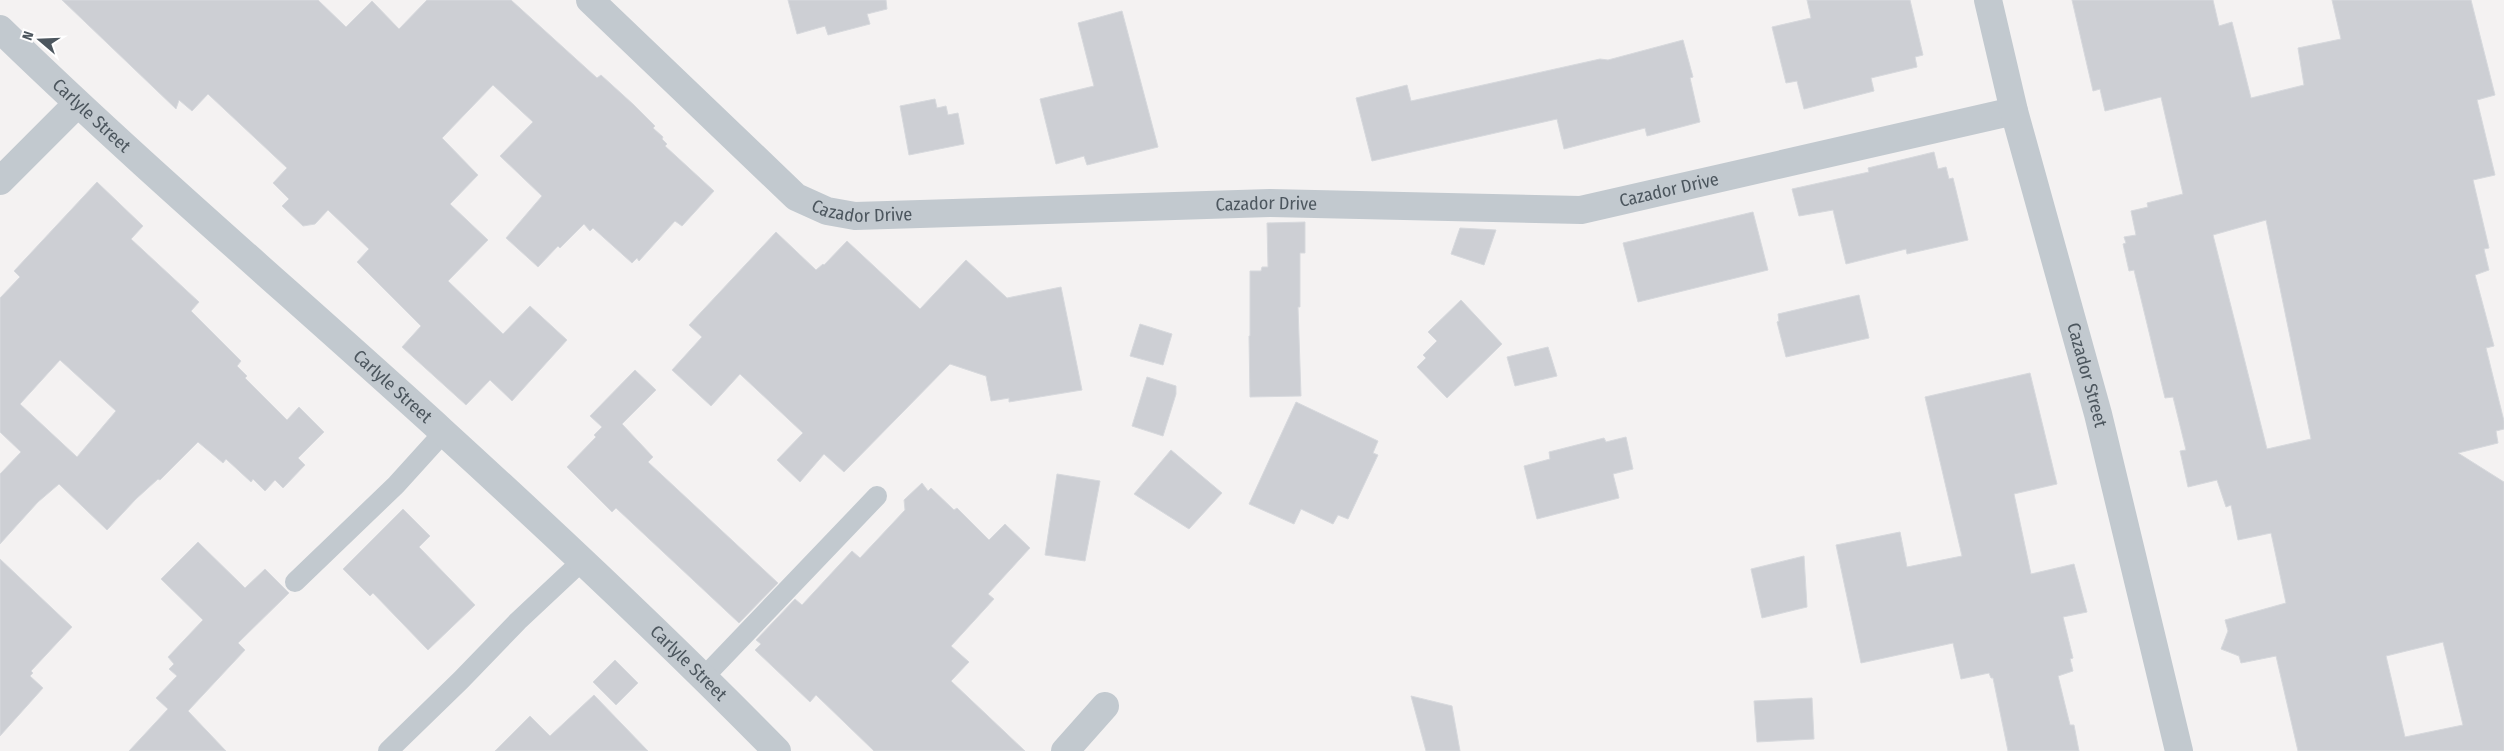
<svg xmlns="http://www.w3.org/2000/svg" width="2504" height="751" viewBox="0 0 2504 751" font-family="'Fira Sans Condensed',sans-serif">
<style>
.building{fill:#cdcfd4;stroke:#d7d9dd;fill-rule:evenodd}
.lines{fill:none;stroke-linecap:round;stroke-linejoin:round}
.lane{stroke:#c2c9cf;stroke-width:20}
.street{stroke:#c2c9cf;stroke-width:28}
.labels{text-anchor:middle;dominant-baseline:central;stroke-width:4;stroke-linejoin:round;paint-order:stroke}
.street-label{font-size:18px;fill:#4c565e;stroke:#fff}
</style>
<rect width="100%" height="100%" fill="#f4f2f2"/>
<!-- building -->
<g class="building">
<path d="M62 0H318L346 27 372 1 399 29 427 0H511L597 78 601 75 634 105 655 126 653 128 663 137 662 139 667 144 665 146 714 191 682 226 675 221 639 261 637 258 632 263 593 228 590 231 584 224 560 248 558 246 538 267 506 238 542 196 500 156 533 122 493 85 442 138 478 175 450 204 488 240 448 281 503 334 530 306 567 340 512 401 490 380 466 405 402 347 421 326 357 262 369 249 328 210 315 224 303 226 282 206 289 199 273 183 287 168 208 94 192 111 179 100 176 109Z"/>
<path d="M788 0H886L887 9 867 14 870 24 828 35 825 26 797 34Z"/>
<path d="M1807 0H1910L1923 55 1915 57 1917 67 1871 78 1874 91 1804 109 1797 81 1786 83 1772 27 1811 18Z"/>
<path d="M2072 0H2213L2219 26 2232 22 2251 98 2304 85 2298 48 2341 39 2332 0H2471L2495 95 2477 100 2495 175 2473 180 2489 248 2484 249 2489 270 2475 275 2494 346 2486 348 2504 421V429L2496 431 2498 443 2458 453 2504 482V751H2298L2276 656 2241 663 2239 656 2221 649 2228 631 2225 620 2286 603 2271 533 2238 540 2231 505 2226 507 2217 480 2188 487 2180 451 2186 450 2173 397 2165 398 2134 270 2129 271 2123 244 2126 243 2124 237 2136 235 2131 211 2148 207 2147 203 2183 194 2161 97 2105 111 2100 89 2093 91ZM2266 220 2311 439 2267 449 2213 235ZM2443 642 2463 725 2405 737 2386 656Z"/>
<path d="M1122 11 1158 147 1087 165 1084 156 1056 164 1040 99 1094 86 1078 23Z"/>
<path d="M1683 40 1693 77 1690 78 1700 122 1647 136 1645 128 1564 149 1557 119 1372 161 1356 98 1407 85 1411 101 1600 59 1608 60Z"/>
<path d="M935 99 937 108 946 106 948 115 958 113 964 144 909 155 900 106Z"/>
<path d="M1934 152 1938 169 1946 167 1949 179 1953 178 1968 240 1907 254 1906 249 1846 264 1833 210 1799 216 1792 189 1869 172 1868 168Z"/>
<path d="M97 182 143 226 131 239 199 302 191 311 241 361 237 366 247 376 245 378 287 420 299 407 324 432 298 458 305 465 283 488 275 480 265 491 253 479 251 482 226 459 223 463 198 442 160 480 158 479 136 499 107 530 59 484 38 502 0 544V474L21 452 0 432V298L20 277 14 271ZM60 360 116 411 77 457 20 404Z"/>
<path d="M1753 212 1768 270 1638 302 1623 243Z"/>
<path d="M1305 222V253H1300V307H1298L1301 396 1250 397 1249 336H1250V271H1261L1262 267H1268L1267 223Z"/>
<path d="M1460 228 1496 230 1484 265 1451 254Z"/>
<path d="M776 232 816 270 823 264 824 265 847 241 920 309 966 260 1007 298 1061 287 1082 390 1009 402V398L991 401 986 376 950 364 844 472 824 454 800 482 777 460 803 433 740 374 711 406 672 370 702 337 689 325Z"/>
<path d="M1859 295 1869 338 1786 357 1777 322 1779 321 1778 314Z"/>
<path d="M1461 300 1502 344 1447 398 1417 367 1426 358 1423 355 1437 341 1428 332Z"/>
<path d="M1140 324 1172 334 1163 365 1130 356Z"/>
<path d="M1548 347 1557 376 1515 386 1507 357Z"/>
<path d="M635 370 656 390 622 424 653 457 648 462 778 583 739 623 616 508 612 512 567 467 596 437 594 435 602 427 590 416Z"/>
<path d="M2030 373 2057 484 2014 494 2031 574 2074 564 2087 612 2063 617 2073 658 2070 659 2073 671 2058 676 2070 725H2074L2079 751H2008L1993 678H1991L1989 673 1961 679 1953 643 1861 663 1836 545 1900 532 1907 567 1962 556 1925 397Z"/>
<path d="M1147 377 1176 386V394L1163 436 1132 426Z"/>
<path d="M1296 402 1378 441 1373 453 1378 455 1348 519 1338 515 1333 524 1301 509 1294 524 1249 504Z"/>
<path d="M1626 437 1633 469 1613 474 1619 498 1537 519 1524 466 1550 459 1549 452 1604 438 1606 442Z"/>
<path d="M1171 450 1222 493 1189 529 1134 494Z"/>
<path d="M1057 474 1100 481 1085 561 1045 555Z"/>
<path d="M922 483 928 491 931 488 954 510 957 508 989 540 1005 524 1030 548 988 594 994 599 951 646 969 662 951 681 1025 751H874L816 695 810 702 755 650 761 644 756 640 795 599 802 605 852 551 860 558 905 510 904 500Z"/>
<path d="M403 509 430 536 419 547 475 605 428 650 373 593 370 596 343 569Z"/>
<path d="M198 542 245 588 265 569 289 593 238 643 245 650 188 711 226 751H129L168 709 156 698 177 676 169 669 174 664 168 657 203 620 161 579Z"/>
<path d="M1804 556 1807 607 1762 618 1751 569Z"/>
<path d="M0 559 72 627 31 671 33 673 30 676 43 688 0 736Z"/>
<path d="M615 660 638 683 616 705 593 682Z"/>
<path d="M594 695 648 751H495L530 716 550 736Z"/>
<path d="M1411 696 1452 706 1460 751H1426Z"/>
<path d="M1812 698 1814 739 1757 742 1754 701Z"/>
</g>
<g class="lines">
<!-- lane -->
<g class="lane">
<path d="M295 582 396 485 444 432"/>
<path d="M704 677 877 496"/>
<path d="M388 751 461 680 518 621 581 562"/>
</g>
<!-- street -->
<g class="street">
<path id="s1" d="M590 0 796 197 827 211 855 216 1270 203 1581 210 2014 111"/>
<path id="s2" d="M1988 0 2014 111 2098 414 2179 751"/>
<path id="s3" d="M0 29C143 168 295 297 442 431 556 535 669 641 777 751"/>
<path d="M0 181 77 104"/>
<path d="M1065 751 1105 706"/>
</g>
</g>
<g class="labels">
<!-- street labels -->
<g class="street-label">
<text stroke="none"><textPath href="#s3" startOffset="126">Carlyle Street</textPath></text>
<text stroke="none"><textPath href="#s1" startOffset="1164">Cazador Drive</textPath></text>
<text stroke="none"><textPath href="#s1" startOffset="759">Cazador Drive</textPath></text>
<text stroke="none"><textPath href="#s1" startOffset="354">Cazador Drive</textPath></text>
<text stroke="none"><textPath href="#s2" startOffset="388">Cazador Street</textPath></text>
<text stroke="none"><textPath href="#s3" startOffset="531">Carlyle Street</textPath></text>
<text stroke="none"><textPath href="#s3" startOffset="936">Carlyle Street</textPath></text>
</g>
</g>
<!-- north arrow -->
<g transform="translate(40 40) rotate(289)" stroke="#ffffff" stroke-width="4" paint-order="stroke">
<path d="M0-4L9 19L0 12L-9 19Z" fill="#4c565e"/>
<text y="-8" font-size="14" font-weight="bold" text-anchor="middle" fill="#4c565e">N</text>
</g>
</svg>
